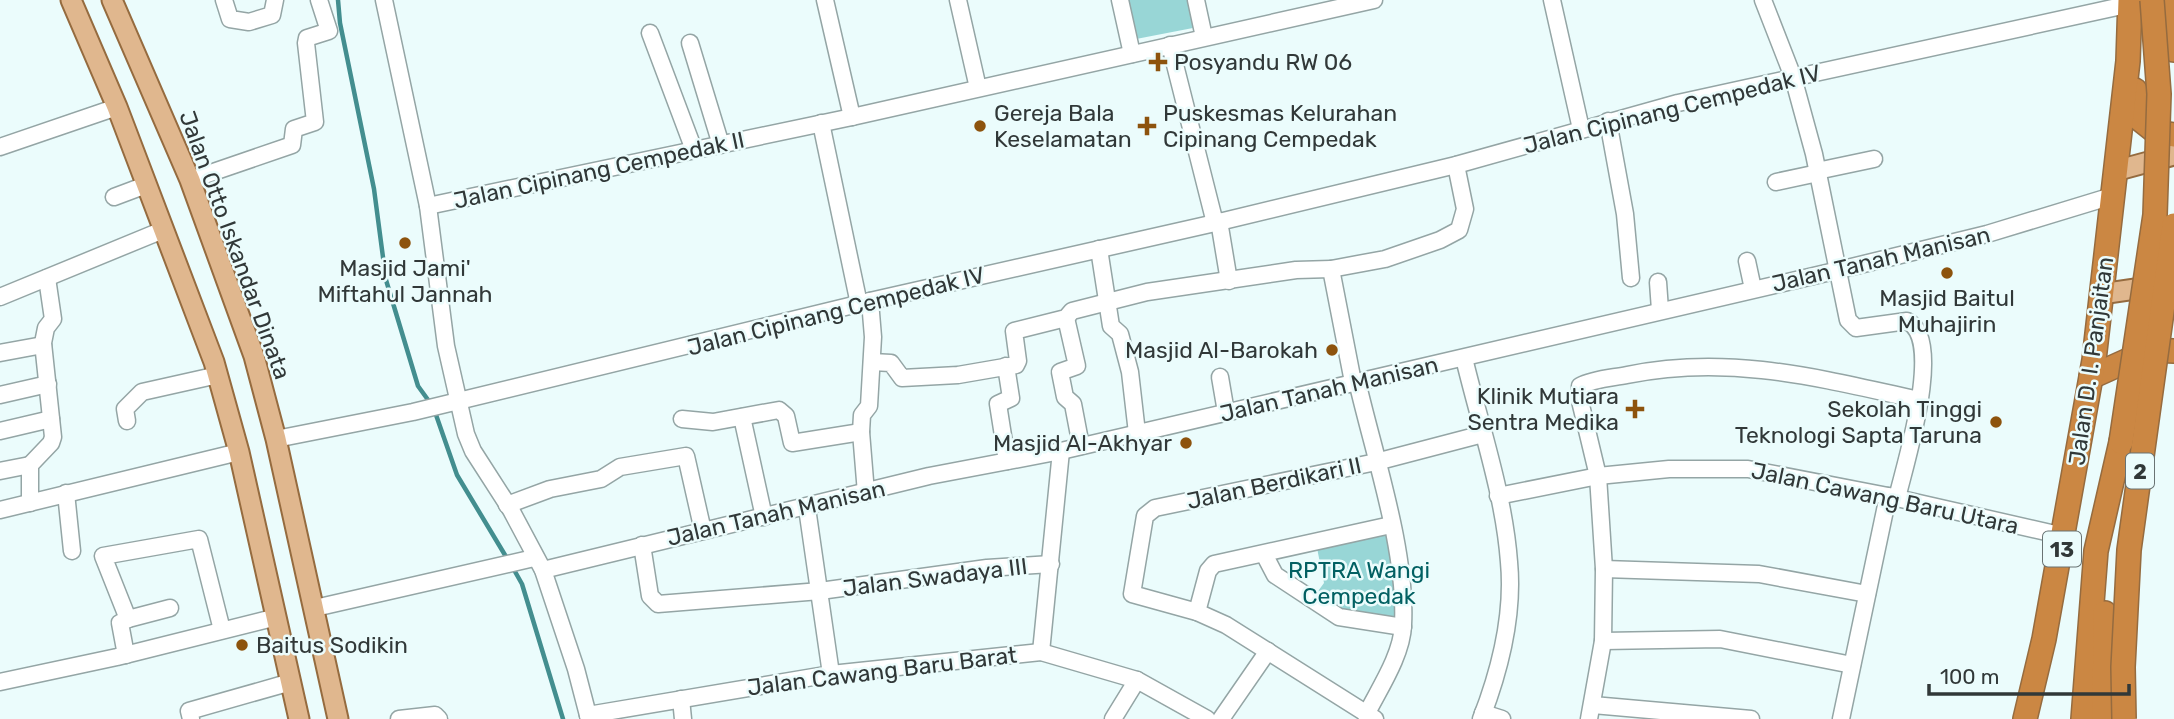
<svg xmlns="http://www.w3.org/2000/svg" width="2174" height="719" viewBox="0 0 2174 719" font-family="Rubik,sans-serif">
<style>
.green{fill:#98d6d6}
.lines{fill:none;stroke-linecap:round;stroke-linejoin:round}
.stream{stroke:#438e8f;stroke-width:4.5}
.minor-casing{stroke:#94a5a5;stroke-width:19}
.major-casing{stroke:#956b3f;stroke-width:23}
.highway-casing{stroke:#956b3f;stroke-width:26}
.minor{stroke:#fff;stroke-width:16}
.major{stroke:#e0b78e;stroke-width:19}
.highway{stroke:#cb8743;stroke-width:23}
.highway-bridge-casing{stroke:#956b3f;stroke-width:26;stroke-linecap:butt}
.highway-bridge{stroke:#cb8743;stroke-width:23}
.poi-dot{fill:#8d530d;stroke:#ebfcfc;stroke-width:2.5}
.labels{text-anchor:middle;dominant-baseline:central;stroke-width:5;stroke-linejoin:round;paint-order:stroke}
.shield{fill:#ebfcfc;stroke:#697373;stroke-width:2}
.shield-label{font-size:21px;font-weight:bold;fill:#313838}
.poi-label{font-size:23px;fill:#313838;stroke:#ebfcfc;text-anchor:start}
.street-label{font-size:23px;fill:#313838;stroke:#ebfcfc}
.park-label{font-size:23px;fill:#026062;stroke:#ebfcfc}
</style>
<rect width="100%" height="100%" fill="#ebfcfc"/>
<!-- green -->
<g class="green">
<path d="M1122 0H1193L1198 27 1131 40Z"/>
<path d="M1387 532 1395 583 1396 624 1346 618 1313 598 1324 583 1317 548Z"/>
</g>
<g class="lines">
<!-- stream -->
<g class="stream">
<path d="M338 0 340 23 374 189 386 280 418 386 431 404"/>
<path d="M435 412 457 475 508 560"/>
<path d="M513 568 522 584 563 719"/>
</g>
<defs>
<g id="minor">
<path d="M224 0 230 19 249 22 272 15 275 0"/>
<path d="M384 0 428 206 446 346 466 434 473 451 511 510 543 570 576 669 589 719"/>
<path d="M825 0 852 117"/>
<path d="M958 0 978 88"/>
<path d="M1120 0 1132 54"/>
<path d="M1196 0 1204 37"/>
<path d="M1552 0 1581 129"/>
<path d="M1763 0 1793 77 1814 154 1848 320 1856 328 1907 321C1945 338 1905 464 1897 498"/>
<path d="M650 33 694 150"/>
<path d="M690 43 721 145"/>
<path d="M1170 45 1215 223"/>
<path d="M1608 121 1625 214 1631 278"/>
<path d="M821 123 859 304"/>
<path d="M0 147 117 107"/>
<path d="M1817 171 1874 159"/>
<path d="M190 180 292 145 294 129 315 122 306 43 307 38 329 31 319 0"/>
<path d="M1776 182 1818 173"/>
<path d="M114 197 146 185"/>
<path d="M428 206 852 117 1374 0"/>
<path d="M1219 221 1229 281"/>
<path d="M1099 249 1111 326 1120 334 1130 372 1137 433"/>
<path d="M1747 261 1753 289"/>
<path d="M1331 269 1385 259 1440 240 1459 230 1465 209 1456 165"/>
<path d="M1658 282 1660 310"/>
<path d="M0 297 163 230"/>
<path d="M1066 318 1077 366 1060 372 1065 397 1073 404 1081 446"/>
<path d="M0 353 43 345"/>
<path d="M1464 358C1480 425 1504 494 1509 562 1514 615 1500 670 1481 719"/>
<path d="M872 362 891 363 902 378 958 375 1016 365 1018 361 1014 331 1066 318 1072 311 1147 292 1296 270 1331 269 1353 382"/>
<path d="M1006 366 1011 398 998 404 1007 461"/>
<path d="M1220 377 1226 412"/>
<path d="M1357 381C1374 455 1407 551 1403 625 1402 655 1379 689 1366 715"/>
<path d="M0 395 48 384"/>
<path d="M742 417 764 517"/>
<path d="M682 419 713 422 779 410 786 416 792 443 861 432"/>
<path d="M127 421 125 409 142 392 218 375"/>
<path d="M0 431 51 419"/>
<path d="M276 439 413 412 870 301 1215 223 1456 165 1678 103 2131 4"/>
<path d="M0 471 30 465"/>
<path d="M66 493 72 551"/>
<path d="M866 493 861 432 862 415 869 406 873 337 870 301"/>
<path d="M1498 496 1598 476 1669 469H1748L1888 496 2064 536"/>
<path d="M30 503V465L51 443 53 437 43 343 46 328 53 319 47 278"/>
<path d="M507 505 550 489 601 479 620 467 686 456 703 531"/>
<path d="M807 508 831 674"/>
<path d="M0 510 239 452"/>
<path d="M642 545 650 596 658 604 820 591 987 568 1051 564"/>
<path d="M1264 554 1275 575 1339 617 1403 627"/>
<path d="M1604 569 1759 574 1867 594"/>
<path d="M543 570 929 476 1061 451 1839 270 1987 234 2112 196"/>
<path d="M315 608 534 558"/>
<path d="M1197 612 1208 571 1214 564 1391 525"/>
<path d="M128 619 170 608"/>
<path d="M1603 641 1720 639 1852 665"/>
<path d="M1041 652 1061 451"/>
<path d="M126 655 120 623 128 619 103 556 199 539 222 630"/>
<path d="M0 682 117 657 277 617"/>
<path d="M681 699 683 719"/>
<path d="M1593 705 1751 719"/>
<path d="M1483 713 1502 719"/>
<path d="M588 715 831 674 1041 652 1137 680 1207 719"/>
<path d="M191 719 189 711 291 682"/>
<path d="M399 719 435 715 439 719"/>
<path d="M1113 719 1137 680"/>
<path d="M1221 719 1268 651"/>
<path d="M1375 719 1226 625 1197 612 1132 594 1145 516 1155 508 1376 462 1483 434"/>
<path d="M1589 719 1603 641 1604 569 1598 476 1580 401V386C1593 379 1612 378 1627 375 1729 354 1819 378 1919 400"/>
<path d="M1841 719 1888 496"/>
</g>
<g id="major">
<path d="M71 0 117 107 214 362 239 452 299 719"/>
<path d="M112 0 190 180 254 356 276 439 338 719"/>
<path d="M2115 171 2174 155"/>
<path d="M2101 294 2156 286"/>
</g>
<g id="highway">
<path d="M2167 0 2174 50"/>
<path d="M2135 90 2137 117 2156 132 2174 135"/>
<path d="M2091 377 2151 350 2174 351"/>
<path d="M2025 719 2044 639 2094 360 2128 61 2130 0"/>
<path d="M2083 719 2096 551 2121 442"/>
<path d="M2104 719 2105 613"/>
</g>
</defs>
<!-- minor casing -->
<use href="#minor" class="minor-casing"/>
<!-- major casing -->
<use href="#major" class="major-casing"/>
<!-- highway casing -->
<use href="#highway" class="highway-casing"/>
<!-- minor -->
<use href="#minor" class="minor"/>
<!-- major -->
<use href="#major" class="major"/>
<!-- highway -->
<use href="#highway" class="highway"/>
<defs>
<g id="highway-bridge">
<path d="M2121 442 2155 215 2159 94 2152 0"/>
<path d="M2124 719 2123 667 2129 550 2174 225"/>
</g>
</defs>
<!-- highway-bridge casing -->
<use href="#highway-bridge" class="highway-bridge-casing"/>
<!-- highway-bridge -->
<use href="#highway-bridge" class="highway-bridge"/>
</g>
<!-- markers -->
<g class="poi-dot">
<path d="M1154.5 51.5h7v7h7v7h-7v7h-7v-7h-7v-7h7z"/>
<circle cx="980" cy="126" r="7"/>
<path d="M1143.5 115.5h7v7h7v7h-7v7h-7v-7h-7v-7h7z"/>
<circle cx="405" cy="243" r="7"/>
<circle cx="1947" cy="273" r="7"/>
<circle cx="1332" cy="350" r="7"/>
<path d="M1631.5 398.5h7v7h7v7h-7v7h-7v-7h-7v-7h7z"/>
<circle cx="1996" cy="422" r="7"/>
<circle cx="1186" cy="443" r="7"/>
<circle cx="242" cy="645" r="7"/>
</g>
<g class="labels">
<!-- shield labels -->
<g class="shield">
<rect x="2126" y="453.5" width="28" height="35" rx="5"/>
<rect x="2043" y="531.5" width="38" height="35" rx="5"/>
</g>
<g class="shield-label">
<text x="2140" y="471">2</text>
<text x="2062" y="549">13</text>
</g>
<!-- poi labels -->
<g class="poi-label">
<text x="1174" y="62">Posyandu RW 06</text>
<text x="994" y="113">Gereja Bala<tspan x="994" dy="26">Keselamatan</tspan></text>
<text x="1163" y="113">Puskesmas Kelurahan<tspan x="1163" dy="26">Cipinang Cempedak</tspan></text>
<text x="405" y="268" text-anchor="middle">Masjid Jami'<tspan x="405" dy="26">Miftahul Jannah</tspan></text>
<text x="1947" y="298" text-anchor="middle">Masjid Baitul<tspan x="1947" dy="26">Muhajirin</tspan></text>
<text x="1318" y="350" text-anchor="end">Masjid Al-Barokah</text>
<text x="1619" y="396" text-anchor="end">Klinik Mutiara<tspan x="1619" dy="26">Sentra Medika</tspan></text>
<text x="1982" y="409" text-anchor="end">Sekolah Tinggi<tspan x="1982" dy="26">Teknologi Sapta Taruna</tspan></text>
<text x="1172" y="443" text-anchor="end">Masjid Al-Akhyar</text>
<text x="256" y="645">Baitus Sodikin</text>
</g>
<!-- street labels -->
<g class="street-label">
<text transform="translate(1672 109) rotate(-14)">Jalan Cipinang Cempedak IV</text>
<text transform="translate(599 170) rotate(-12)">Jalan Cipinang Cempedak II</text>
<text transform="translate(235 245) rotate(70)">Jalan Otto Iskandar Dinata</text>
<text transform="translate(1881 259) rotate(-13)">Jalan Tanah Manisan</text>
<text transform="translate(836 311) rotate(-14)">Jalan Cipinang Cempedak IV</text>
<text transform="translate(2091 361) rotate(-82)">Jalan D. I. Panjaitan</text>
<text transform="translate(1329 389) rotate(-13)">Jalan Tanah Manisan</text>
<text transform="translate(1274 483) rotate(-12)">Jalan Berdikari II</text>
<text transform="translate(1885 498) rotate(12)">Jalan Cawang Baru Utara</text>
<text transform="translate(776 513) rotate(-13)">Jalan Tanah Manisan</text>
<text transform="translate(935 577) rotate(-7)">Jalan Swadaya III</text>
<text transform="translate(882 671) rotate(-7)">Jalan Cawang Baru Barat</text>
</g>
<!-- park labels -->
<g class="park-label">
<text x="1359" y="570">RPTRA Wangi<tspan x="1359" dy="26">Cempedak</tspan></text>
</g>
</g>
<!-- scale -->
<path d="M1929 684v10h200v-10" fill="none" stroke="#313838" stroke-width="3.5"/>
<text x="1940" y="684" font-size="21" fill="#313838" stroke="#ebfcfc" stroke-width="5" paint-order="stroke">100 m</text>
</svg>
